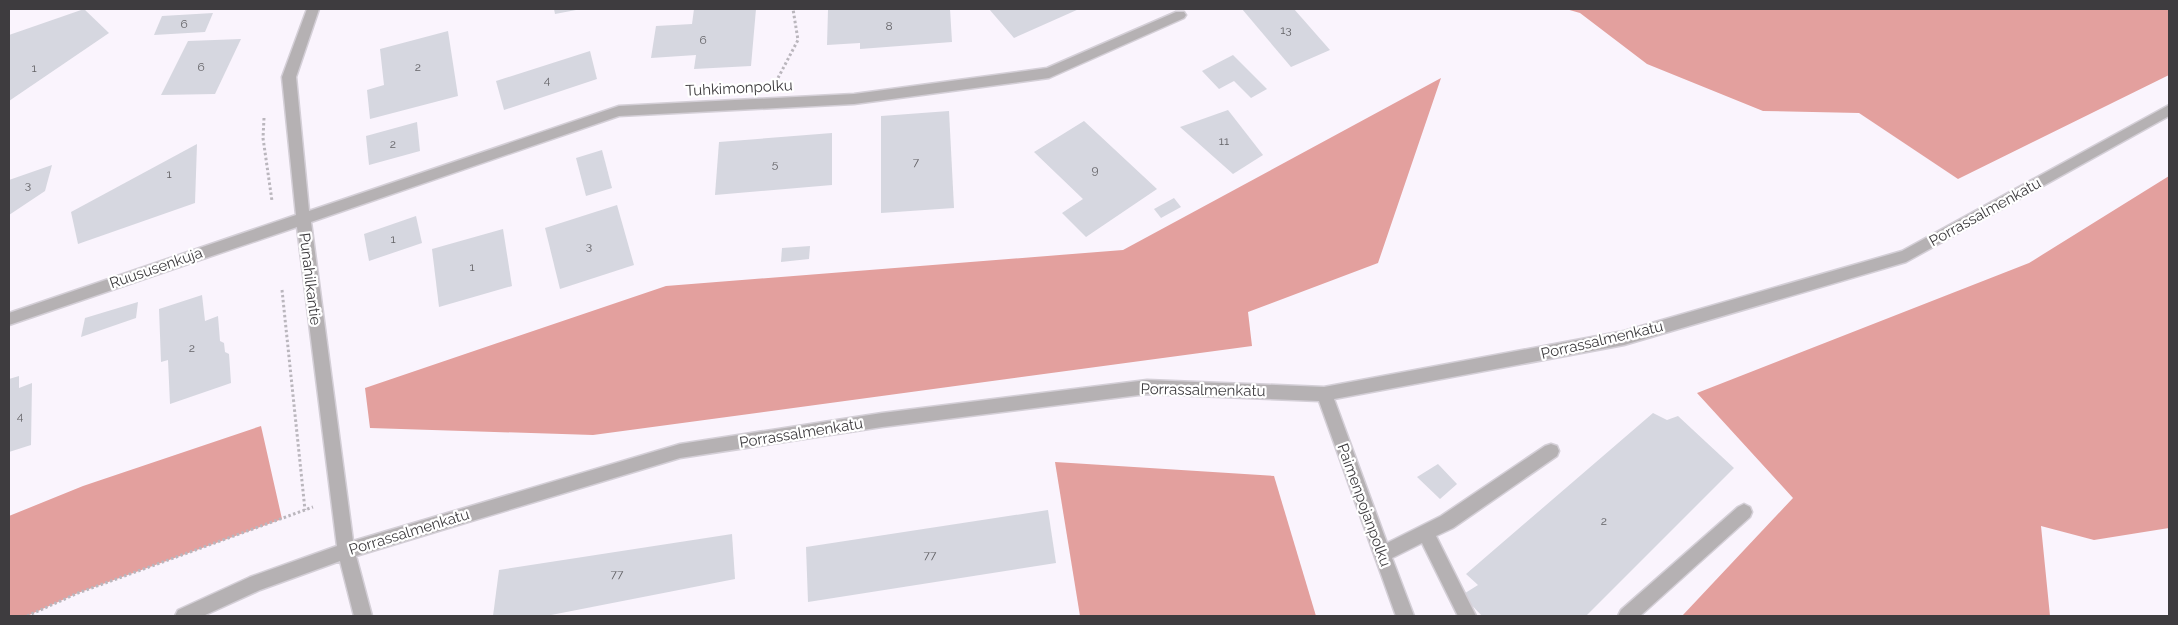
<svg xmlns="http://www.w3.org/2000/svg" width="2178" height="625" viewBox="0 0 2178 625" font-family="Raleway,sans-serif">
<style>
.forest{fill:#e3a09e}
.building{fill:#d6d7e0}
.lines{fill:none;stroke-linecap:round;stroke-linejoin:round}
.minor-casing{stroke:#d4cfd7;stroke-width:3}
.path{stroke:#bab6bd;stroke-width:3;stroke-dasharray:2.5 2.5;stroke-linecap:butt}
.minor{fill:#b5b1b3;fill-rule:evenodd}
.labels{text-anchor:middle;dominant-baseline:central;stroke-width:4.5;stroke-linejoin:round;paint-order:stroke}
.number-label{font-size:12px;fill:#646367}
.street-label{font-size:15px;fill:#3e3c3f;stroke:#fff}
</style>
<rect width="100%" height="100%" fill="#faf4fd"/>
<!-- forest -->
<g class="forest">
<path d="M1566 9H2169V75L1958 179 1859 113 1763 111 1647 64 1580 13Z"/>
<path d="M1441 78 1378 263 1248 312 1252 346 593 435 370 428 365 388 666 286 1123 250Z"/>
<path d="M2169 176V528L2094 540 2041 526 2050 616H1682L1793 498 1697 393 2029 263Z"/>
<path d="M261 426 282 519 78 593 27 616H9V516L83 486Z"/>
<path d="M1055 462 1274 476 1316 616H1080Z"/>
</g>
<!-- building -->
<g class="building">
<path d="M84 9 109 33 9 101V35Z"/>
<path d="M554 9H575L576 10 555 14Z"/>
<path d="M694 9H756L751 66 694 69 696 55 651 58 656 26 692 24Z"/>
<path d="M847 9H950L952 42 860 49V43L827 45 828 10Z"/>
<path d="M989 9H1079L1014 38Z"/>
<path d="M1242 9H1294L1330 50 1291 67Z"/>
<path d="M213 13 205 32 154 35 162 16Z"/>
<path d="M448 31 458 96 370 119 367 90 384 85 380 49Z"/>
<path d="M241 39 215 94 161 95 188 41Z"/>
<path d="M590 51 597 79 504 110 496 81Z"/>
<path d="M1233 55 1267 89 1251 98 1234 81 1219 89 1202 71Z"/>
<path d="M1228 110 1263 155 1233 174 1180 127Z"/>
<path d="M949 111 954 208 881 213V116Z"/>
<path d="M1084 121 1157 189 1086 237 1062 213 1083 199 1034 152Z"/>
<path d="M417 122 420 151 369 165 366 136Z"/>
<path d="M832 133V185L715 195 719 142Z"/>
<path d="M197 144 195 203 78 244 71 212Z"/>
<path d="M602 150 612 188 586 196 576 158Z"/>
<path d="M52 165 45 191 9 215V180Z"/>
<path d="M1174 198 1181 207 1161 218 1154 209Z"/>
<path d="M617 205 634 265 560 289 545 228Z"/>
<path d="M416 216 422 243 369 261 364 234Z"/>
<path d="M503 229 512 286 439 307 432 249Z"/>
<path d="M810 246 809 259 781 262 782 248Z"/>
<path d="M202 295 205 321 218 316 220 341 224 343 225 352 229 354 231 383 170 404 168 360 161 362 159 309Z"/>
<path d="M138 302 136 318 81 337 85 318Z"/>
<path d="M19 376V388L32 383 31 445 9 452V379Z"/>
<path d="M1653 413 1667 420 1678 416 1734 468 1586 616H1482L1462 595 1478 585 1466 574Z"/>
<path d="M1438 464 1457 484 1440 499 1417 477Z"/>
<path d="M1048 510 1056 563 808 602 806 547Z"/>
<path d="M732 534 735 579 546 616H493L499 570Z"/>
</g>
<g class="lines">
<defs>
<g id="minor">
<path d="M307 9H319L296 77 309 211 619 106 854 94 1047 68 1176 12H1184L1186 15 1184 18 1049 78 854 104 619 116 311 222 353 541 680 444 882 413 1147 380 1324 387 1624 331 1902 251 2169 105V116L1906 262 1624 345 1334 399 1387 543 1441 516 1545 446 1551 444 1557 446 1559 451 1557 456 1453 528 1436 536 1476 616H1458L1422 543 1392 558 1414 616H1396L1319 401 1147 394 882 427 680 458 356 556 372 616H354L340 561 260 590 203 616H175L178 610 250 577 337 546 297 227 9 325V313L296 215 282 77Z"/>
<path d="M1744 504 1750 507 1752 512 1750 517 1640 616H1618L1621 610 1738 507Z"/>
</g>
</defs>
<!-- minor casing -->
<use href="#minor" class="minor-casing"/>
<!-- path -->
<g class="path">
<path d="M778 78 798 40 793 9"/>
<path d="M264 118 263 138 272 201"/>
<path d="M282 290 305 510"/>
<path d="M27 616 78 593 313 507"/>
</g>
<!-- minor -->
<use href="#minor" class="minor"/>
</g>
<g class="labels">
<!-- number labels -->
<g class="number-label">
<text x="184" y="24">6</text>
<text x="889" y="26">8</text>
<text x="1286" y="30">13</text>
<text x="703" y="40">6</text>
<text x="201" y="67">6</text>
<text x="418" y="67">2</text>
<text x="34" y="68">1</text>
<text x="547" y="80">4</text>
<text x="1224" y="141">11</text>
<text x="393" y="144">2</text>
<text x="916" y="162">7</text>
<text x="775" y="164">5</text>
<text x="1095" y="170">9</text>
<text x="169" y="174">1</text>
<text x="28" y="185">3</text>
<text x="393" y="239">1</text>
<text x="589" y="246">3</text>
<text x="472" y="267">1</text>
<text x="192" y="348">2</text>
<text x="20" y="416">4</text>
<text x="1604" y="521">2</text>
<text x="930" y="555">77</text>
<text x="617" y="574">77</text>
</g>
<!-- street labels -->
<g class="street-label">
<text transform="translate(739 88) rotate(-3)">Tuhkimonpolku</text>
<text transform="translate(1985 212) rotate(-29)">Porrassalmenkatu</text>
<text transform="translate(156 268) rotate(-19)">Ruususenkuja</text>
<text transform="translate(310 279) rotate(83)">Punahilkantie</text>
<text transform="translate(1602 340) rotate(-13)">Porrassalmenkatu</text>
<text transform="translate(1203 390) rotate(1)">Porrassalmenkatu</text>
<text transform="translate(801 433) rotate(-9)">Porrassalmenkatu</text>
<text transform="translate(1364 505) rotate(70)">Paimenpojanpolku</text>
<text transform="translate(409 532) rotate(-17)">Porrassalmenkatu</text>
</g>
</g>
<!-- border -->
<rect width="2178" height="625" fill="none" stroke="#3e3c3f" stroke-width="20"/>
</svg>
